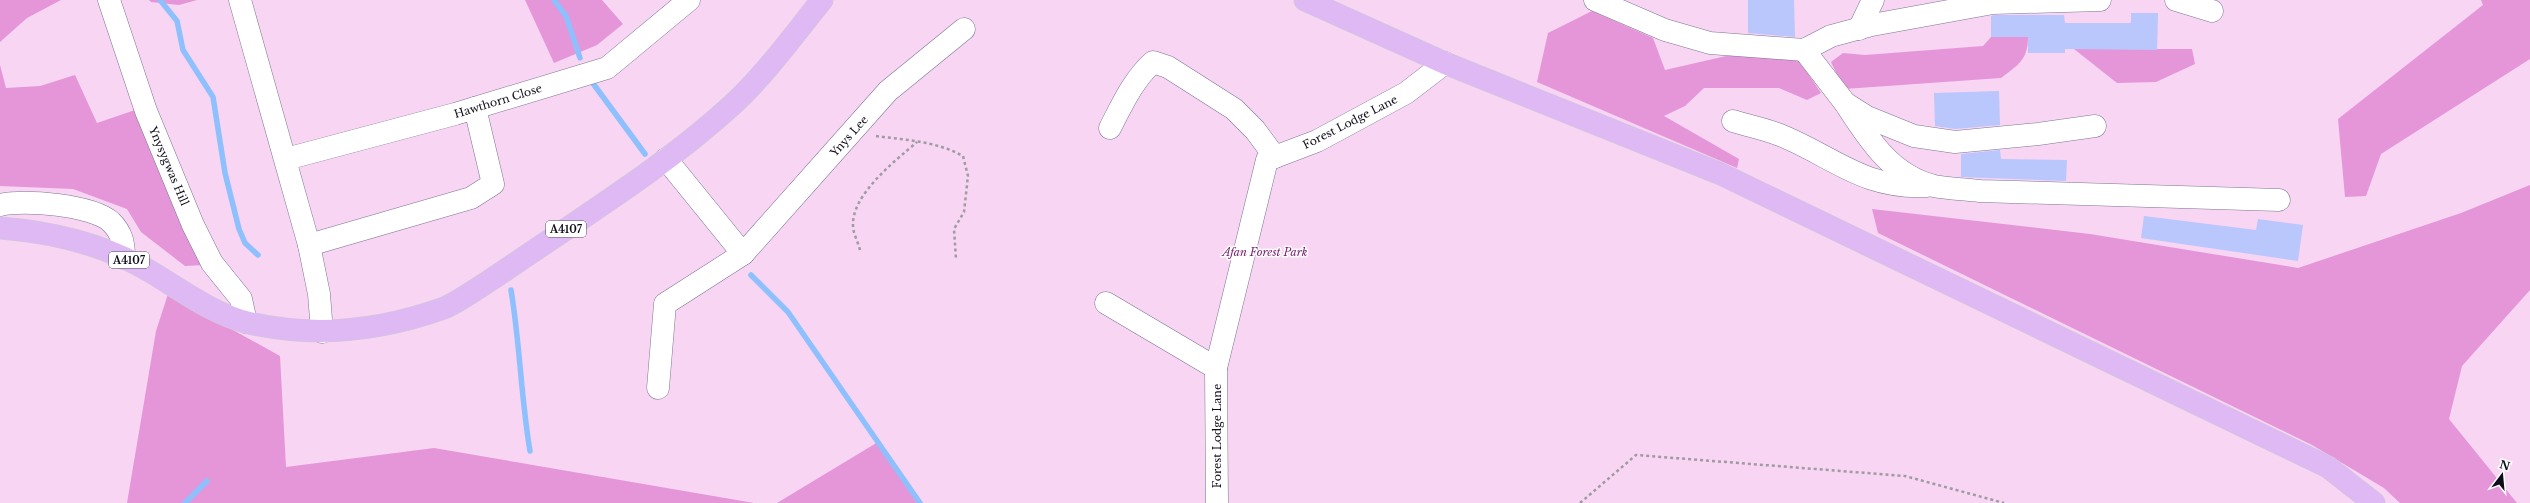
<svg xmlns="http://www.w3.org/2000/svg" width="2530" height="503" viewBox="0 0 2530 503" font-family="'Libre Baskerville',serif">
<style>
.green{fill:#f8d5f2}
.forest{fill:#e496d9}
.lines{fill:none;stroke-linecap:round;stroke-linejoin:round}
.stream{stroke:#8ec0fd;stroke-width:5.5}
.building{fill:#b9c7fc}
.minor-casing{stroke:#7b7696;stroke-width:23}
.major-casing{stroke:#cfced1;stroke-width:23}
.path{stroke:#9d9ca5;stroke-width:2.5;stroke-dasharray:3 3;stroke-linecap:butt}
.minor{stroke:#fff;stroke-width:22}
.major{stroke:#deb9f4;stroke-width:22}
.labels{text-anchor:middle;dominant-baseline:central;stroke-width:3;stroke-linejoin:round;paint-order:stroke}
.shield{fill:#fff;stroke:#56555d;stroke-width:1}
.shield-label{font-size:10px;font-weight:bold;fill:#0e0c18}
.street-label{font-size:11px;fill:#0e0c18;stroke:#fff}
.park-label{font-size:11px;font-style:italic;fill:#7a2073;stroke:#fff}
</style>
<rect width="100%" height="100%" fill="#f3f2fa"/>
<!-- green -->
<rect class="green" x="0" y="0" width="2530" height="503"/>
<!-- forest -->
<g class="forest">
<path d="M0 0H61L27 18 0 42Z"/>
<path d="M149 0H197L179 5 151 2Z"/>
<path d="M525 0H602L623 24 597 45 554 63Z"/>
<path d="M2481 0H2530V59L2381 154 2366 196 2345 197 2338 119 2483 5Z"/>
<path d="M1592 11 1653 38 1665 70 1735 54 1797 57 1821 93 1807 100 1779 88H1704L1685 106 1664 116 1739 159 1737 168 1537 82 1548 33Z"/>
<path d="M1991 37H2028C2028 60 2018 65 2001 78L1844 89 1831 62 1843 53 1865 55 1983 46Z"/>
<path d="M2074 49H2192L2195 64 2156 82 2117 83Z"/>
<path d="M0 65 6 88 40 86 75 75 97 123 138 109 204 265 185 266 141 232 127 209 73 189 0 186Z"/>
<path d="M2530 185V290L2462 366 2449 419 2517 503H2400L2384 488 2312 445 1878 233 1872 209 2090 234 2298 268 2461 213Z"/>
<path d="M168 294 280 356 286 467 434 448 754 503H127L156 331Z"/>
<path d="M878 442 920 503H777Z"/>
</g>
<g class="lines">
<!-- stream -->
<g class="stream">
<path d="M160 0 177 21 183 50 213 97 225 173 239 229 245 243 258 255"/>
<path d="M554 0 566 16 580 58"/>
<path d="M592 82 645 154"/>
<path d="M751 275 788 312 920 503"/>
<path d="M511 290C520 344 521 398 530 451"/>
<path d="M185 503 207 481"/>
</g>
</g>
<!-- building -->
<g class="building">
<path d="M1748 0H1794L1795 37 1748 33Z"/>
<path d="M2131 13H2158L2157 50 2065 49V53H2028V37H1991V16L1994 15H2064L2065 23H2131Z"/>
<path d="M1999 91 2000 125 1955 129 1935 126 1934 93Z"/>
<path d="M2000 150 2001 159 2067 160 2066 181 1961 177V154Z"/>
<path d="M2144 216 2256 230 2258 219 2303 225 2298 261 2141 238Z"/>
</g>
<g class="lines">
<defs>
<g id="minor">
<path d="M109 0 146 111 193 225 212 263 241 299 246 322"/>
<path d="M240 0 309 245 319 294 322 332"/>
<path d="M1595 0 1665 30 1710 43 1804 50 1831 36 1872 25 1993 3 2100 0"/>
<path d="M2176 0 2212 11"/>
<path d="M1859 29 1873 0"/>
<path d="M1804 50 1845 103 1867 117 1914 136 1955 142 2038 134 2095 126"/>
<path d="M1845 103C1868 138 1890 175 1934 186 1948 189 1965 189 1980 191L2279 200"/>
<path d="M1733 121C1749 126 1765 129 1780 135 1834 157 1863 189 1926 186"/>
<path d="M1110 128C1122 105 1133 80 1153 62L1168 67 1234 109 1255 130 1275 157"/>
<path d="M286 159 455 114 607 68 689 0"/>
<path d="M666 159 743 254"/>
<path d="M0 205C23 199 93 205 111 222 122 233 124 243 124 258"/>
<path d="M309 245 471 198 493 184 475 108"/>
<path d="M1106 303 1216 368"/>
<path d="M658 388 665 304 743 254 888 91 964 29"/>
<path d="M1217 503 1216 368 1267 160 1317 141 1406 93 1445 63"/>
</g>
<g id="major">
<path d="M1305 0 1445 63 1721 174 2328 467 2374 503"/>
<path d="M0 228C52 232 106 245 151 272 183 291 213 314 249 323 315 338 380 331 444 308 452 305 461 299 469 294 493 279 517 262 541 246 606 202 673 159 731 106 765 75 793 36 822 0"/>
</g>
</defs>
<!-- minor casing -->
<use href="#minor" class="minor-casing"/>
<!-- major casing -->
<use href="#major" class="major-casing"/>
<!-- path -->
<g class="path">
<path d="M876 136C905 140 936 141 963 156L968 176 964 212 954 229 956 259"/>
<path d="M860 250C858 242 853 233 853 226 851 195 895 161 917 142"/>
<path d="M1580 503 1636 455 1905 476 2004 503"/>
</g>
<!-- minor -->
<use href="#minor" class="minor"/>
<!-- major -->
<use href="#major" class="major"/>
</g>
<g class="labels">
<!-- shield labels -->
<g class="shield">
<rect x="546" y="221" width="40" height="16" rx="3"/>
<rect x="109" y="252" width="40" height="16" rx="3"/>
</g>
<g class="shield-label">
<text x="566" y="229">A4107</text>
<text x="129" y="260">A4107</text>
</g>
<!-- street labels -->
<g class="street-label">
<text transform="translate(498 101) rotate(-17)">Hawthorn Close</text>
<text transform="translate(1350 122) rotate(-27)">Forest Lodge Lane</text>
<text transform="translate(849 136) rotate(-48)">Ynys Lee</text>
<text transform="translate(169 166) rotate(67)">Ynysygwas Hill</text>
<text transform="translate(1217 436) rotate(-90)">Forest Lodge Lane</text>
</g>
<!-- park labels -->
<g class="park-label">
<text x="1265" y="252">Afan Forest Park</text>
</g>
</g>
<!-- north arrow -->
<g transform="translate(2502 475) rotate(16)" stroke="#ffffff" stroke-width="3" paint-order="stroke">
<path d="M0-3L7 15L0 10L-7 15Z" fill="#0e0c18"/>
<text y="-6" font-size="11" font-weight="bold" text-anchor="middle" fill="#0e0c18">N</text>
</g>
</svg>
